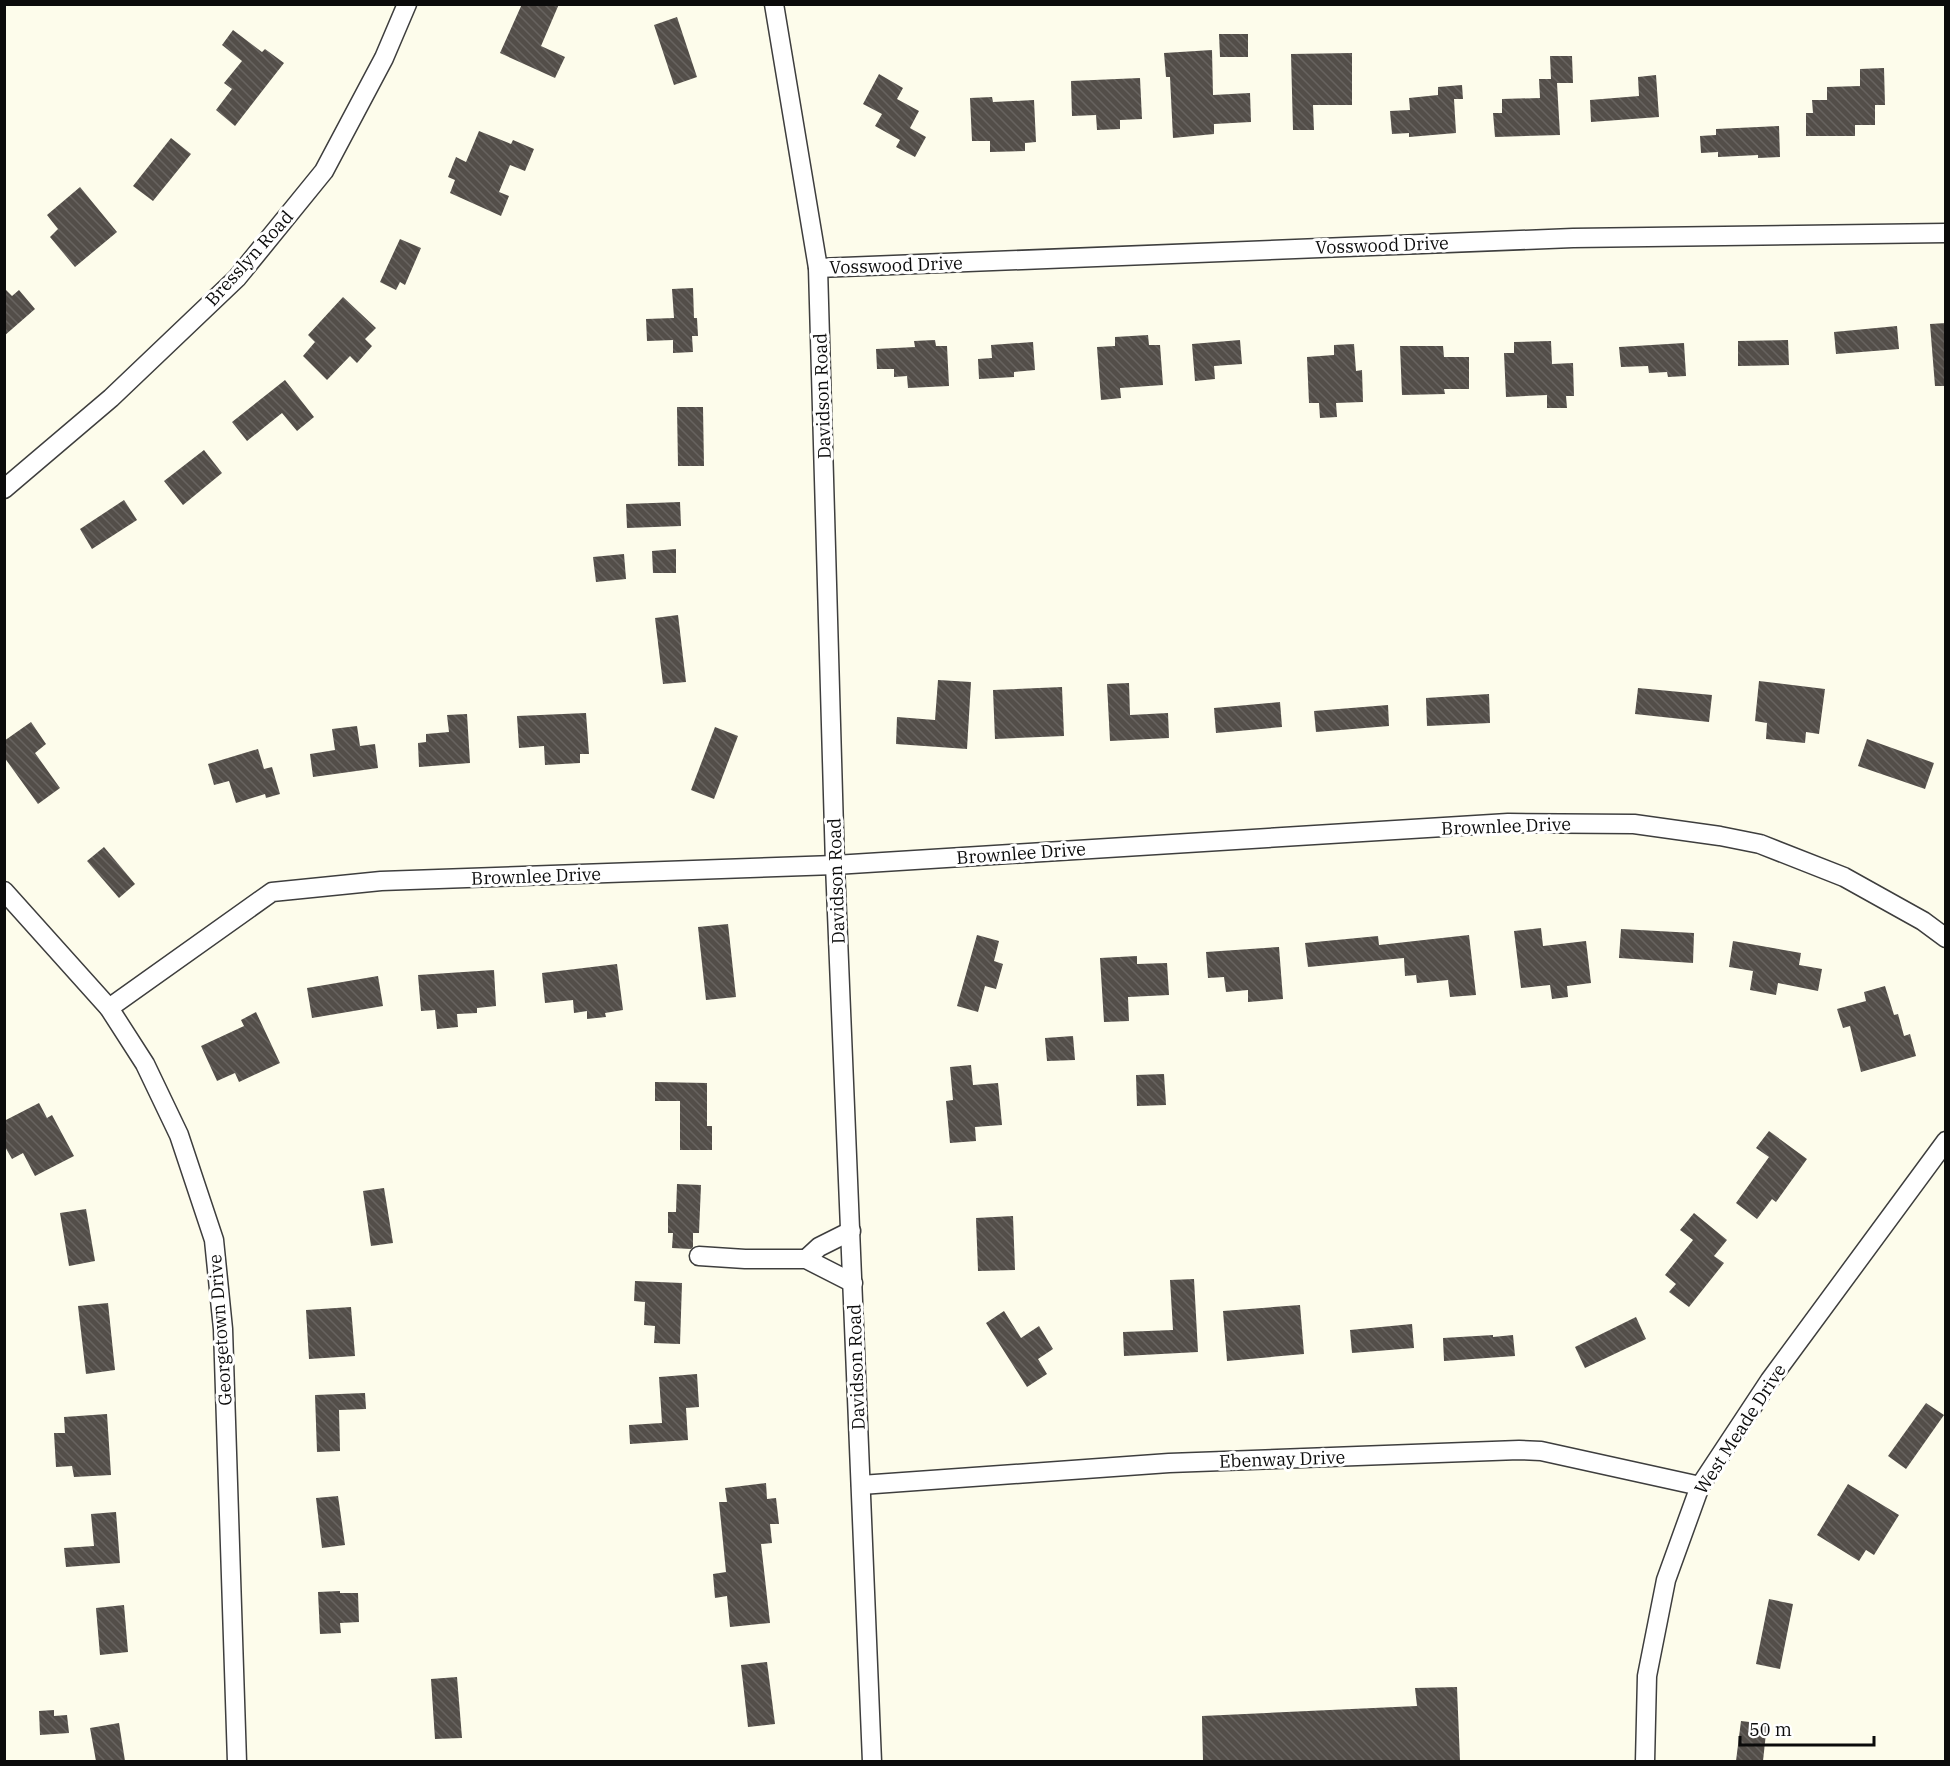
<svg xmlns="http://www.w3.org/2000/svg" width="1950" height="1766" viewBox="0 0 1950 1766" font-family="'IBM Plex Serif',serif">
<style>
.building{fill:url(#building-back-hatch)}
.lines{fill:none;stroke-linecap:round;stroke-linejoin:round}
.minor-casing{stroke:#3e3e3e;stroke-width:21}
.minor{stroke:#fff;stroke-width:18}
.labels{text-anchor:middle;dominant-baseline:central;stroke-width:6;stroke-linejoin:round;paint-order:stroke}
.street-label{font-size:18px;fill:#0b0b0b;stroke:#fff}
</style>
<defs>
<pattern id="building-back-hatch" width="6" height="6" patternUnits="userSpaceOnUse" patternTransform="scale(1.5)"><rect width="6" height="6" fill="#534e49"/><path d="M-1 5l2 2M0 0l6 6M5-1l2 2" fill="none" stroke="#67635f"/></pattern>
</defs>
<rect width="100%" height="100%" fill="#fdfceb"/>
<!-- building -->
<g class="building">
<path d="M522 4H559L541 46 565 57 555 78 500 53Z"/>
<path d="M677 17 697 77 674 85 654 25Z"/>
<path d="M233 30 262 52 265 49 284 63 235 126 216 110 232 89 224 83 242 61 222 45Z"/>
<path d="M1219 34H1248V57H1220Z"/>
<path d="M1212 50 1213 95 1250 93 1251 122 1214 124V134L1173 138 1170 77H1166L1164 53Z"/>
<path d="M1352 53V105H1313L1314 130H1293L1291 54Z"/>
<path d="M1550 56H1572L1573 83H1557L1560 135 1495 137 1493 113H1502V99L1540 98 1539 79H1551Z"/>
<path d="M1884 68 1885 105H1875V125H1855V136H1806V113H1813L1812 100H1827V87L1860 86V69Z"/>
<path d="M879 74 903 88 897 99 919 111 910 128 926 137 915 157 896 147 900 140 875 126 882 114 863 104Z"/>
<path d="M1656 75 1659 117 1591 122 1590 100 1639 96 1638 77Z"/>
<path d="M1140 78 1142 119 1120 120V129L1097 130 1096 115 1072 116 1071 81Z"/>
<path d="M1462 85 1463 99H1454L1456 133 1409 137V133L1392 134 1390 111 1410 110 1409 98 1438 95V87Z"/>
<path d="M992 97 993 102 1034 100 1036 142 1025 143V151L990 152V141H972L970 98Z"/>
<path d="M1779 126 1780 157 1758 158V155L1718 157V152L1701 153 1700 136 1716 135V129Z"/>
<path d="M479 131 511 144 513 140 534 149 525 171 510 165 499 192 509 196 501 216 450 193 455 180 448 177 456 157 466 162Z"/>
<path d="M171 138 191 154 153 201 133 186Z"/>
<path d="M80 187 117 232 75 267 50 237 58 229 47 215Z"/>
<path d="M400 239 421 248 405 285 400 282 396 290 380 282Z"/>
<path d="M4 288 12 296 19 290 35 309 4 336Z"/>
<path d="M693 288 694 318H697L698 336H692L693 352 673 353V340L647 341 646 319 674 318 672 289Z"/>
<path d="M343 297 376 328 365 339 372 346 357 363 350 356 327 380 303 356 315 342 308 335Z"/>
<path d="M1946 323V386H1935L1930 324Z"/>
<path d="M1897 326 1899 349 1836 354 1834 332Z"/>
<path d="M1148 335 1149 345H1160L1163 385 1120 388 1121 398 1101 400 1097 347 1115 346V337Z"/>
<path d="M935 340 936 346H947L949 386 908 388 907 376 894 377V369H877L876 349 915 347 914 341Z"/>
<path d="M1240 340 1242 364 1214 366 1215 379 1195 381 1192 344Z"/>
<path d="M1788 340 1789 365 1738 366V341Z"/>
<path d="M1551 341 1552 364 1573 363 1574 396H1566L1567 408H1547V395L1506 397 1504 353H1514V342Z"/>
<path d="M1033 342 1035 370 1014 372V377L979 379 978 359 992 358 991 345Z"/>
<path d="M1684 343 1686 376 1668 377 1667 372 1649 373 1648 366 1621 367 1619 347Z"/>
<path d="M1354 344 1356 371 1362 370 1363 402 1336 403 1337 417 1320 418 1319 403H1309L1307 357 1334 355V345Z"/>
<path d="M1400 346H1443L1444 357H1469V389H1444L1445 394 1402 395Z"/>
<path d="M285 380 314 417 297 431 282 413 247 441 232 422Z"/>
<path d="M677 407H703L704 466H678Z"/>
<path d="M204 450 222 473 183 505 164 481Z"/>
<path d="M124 500 137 520 92 549 80 529Z"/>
<path d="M680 502 681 526 627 528 626 504Z"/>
<path d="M676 549V573H653L652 551Z"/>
<path d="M624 554 626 579 596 582 593 557Z"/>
<path d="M678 615 686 682 663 684 655 618Z"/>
<path d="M938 680 971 682 967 749 896 744 897 717 935 720Z"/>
<path d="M1759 681 1825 689 1819 734 1806 732 1805 743 1766 739 1767 723 1755 721Z"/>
<path d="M1129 683 1130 715 1168 713 1169 738 1110 741 1107 684Z"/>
<path d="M1062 687 1064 736 995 739 993 690Z"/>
<path d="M1638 688 1712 695 1709 722 1635 714Z"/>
<path d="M1489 694 1490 723 1427 726 1426 698Z"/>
<path d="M1280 702 1282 727 1216 733 1214 708Z"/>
<path d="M1388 705 1389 726 1316 732 1314 711Z"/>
<path d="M586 713 589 754H580V763L545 765 544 746 519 748 517 716Z"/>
<path d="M467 714 470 763 419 767 418 743 426 742V734L449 732 447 715Z"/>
<path d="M31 722 46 744 35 753 60 788 38 804 4 757V741Z"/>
<path d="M357 726 360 746 375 744 378 768 313 777 310 754 335 750 332 729Z"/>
<path d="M715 727 738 736 714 799 691 790Z"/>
<path d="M1867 739 1934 763 1925 789 1858 766Z"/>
<path d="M258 749 264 769 272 767 280 794 266 798 265 794 236 803 229 781 214 785 208 764Z"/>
<path d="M104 847 135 884 119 898 87 861Z"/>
<path d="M728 924 736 997 706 1000 698 927Z"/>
<path d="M1541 928 1543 946 1586 941 1591 983 1567 986 1568 997 1552 999 1550 985 1521 988 1514 931Z"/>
<path d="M1621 929 1694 933 1693 963 1619 958Z"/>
<path d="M977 935 999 941 994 961 1003 964 996 989 985 986 978 1012 957 1006Z"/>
<path d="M1469 935 1476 995 1450 997 1448 980 1417 983 1416 975 1405 976 1404 958 1308 967 1305 943 1378 936 1379 945Z"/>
<path d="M1733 941 1801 953 1799 965 1822 969 1818 991 1778 983 1776 995 1750 990 1753 971 1729 967Z"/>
<path d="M1279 947 1283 999 1248 1002V990L1226 992 1224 977 1208 978 1206 952Z"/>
<path d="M1137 956V964L1167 963 1169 995 1128 997 1129 1021 1104 1022 1100 958Z"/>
<path d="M617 964 623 1010 605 1013 606 1017 587 1019V1011L574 1013 573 1000 545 1003 542 973Z"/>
<path d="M494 970 496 1006 477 1008V1013L457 1014 458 1027 437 1029 435 1010 421 1011 418 975Z"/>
<path d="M378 976 383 1006 312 1018 307 988Z"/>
<path d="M1885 986 1894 1015 1898 1014 1904 1036 1910 1034 1916 1056 1861 1072 1850 1026 1843 1028 1837 1009 1866 1001 1864 992Z"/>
<path d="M256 1012 280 1063 239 1082 235 1073 217 1081 201 1046 244 1026 241 1020Z"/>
<path d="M1073 1036 1075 1060 1047 1061 1045 1038Z"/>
<path d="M971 1065 973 1085 998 1083 1002 1125 975 1127 976 1141 950 1143 946 1101 953 1100 950 1067Z"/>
<path d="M1164 1074 1166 1105 1137 1106 1136 1075Z"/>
<path d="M655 1082 707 1083V1126H712V1150H680V1101H655Z"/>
<path d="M39 1103 47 1118 52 1115 74 1156 35 1176 23 1153 12 1159 4 1145V1121Z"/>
<path d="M1769 1131 1807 1159 1776 1202 1772 1199 1757 1219 1736 1203 1769 1157 1756 1148Z"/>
<path d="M677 1184 701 1185 699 1233H693V1247L691 1249 672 1248 673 1233H668V1212H676Z"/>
<path d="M384 1188 393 1243 371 1246 363 1191Z"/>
<path d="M86 1209 95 1261 69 1266 60 1213Z"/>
<path d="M1694 1213 1727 1240 1714 1256 1724 1263 1689 1307 1669 1292 1676 1284 1665 1275 1693 1240 1680 1230Z"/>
<path d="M1013 1216 1015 1270 978 1271 976 1218Z"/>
<path d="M1194 1279 1198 1352 1124 1356 1123 1332 1173 1330 1170 1280Z"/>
<path d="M635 1281 682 1283 680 1344 654 1343 655 1326 644 1325 645 1302 634 1301Z"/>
<path d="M108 1303 115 1370 86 1374 78 1306Z"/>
<path d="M1300 1305 1304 1354 1227 1361 1223 1311Z"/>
<path d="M351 1307 355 1356 309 1359 306 1310Z"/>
<path d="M1004 1311 1021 1338 1039 1326 1053 1349 1038 1359 1047 1374 1027 1387 986 1323Z"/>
<path d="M1636 1317 1646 1339 1585 1368 1575 1347Z"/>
<path d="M1412 1324 1414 1348 1352 1353 1350 1330Z"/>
<path d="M1493 1335V1337L1513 1335 1515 1356 1444 1361 1443 1338Z"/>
<path d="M697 1374 699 1407 686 1408 688 1440 630 1444 629 1425 662 1423 659 1377Z"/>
<path d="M365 1393 366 1409 339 1410 340 1451 317 1452 315 1395Z"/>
<path d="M1926 1403 1944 1415 1906 1469 1888 1456Z"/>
<path d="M107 1414 111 1475 74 1477 72 1466 56 1467 54 1433H65L64 1417Z"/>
<path d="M766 1483 767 1499 776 1498 779 1524H770L772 1543 761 1544 770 1623 730 1627 727 1596 715 1598 713 1574 726 1572 719 1502H727L725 1488Z"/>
<path d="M1848 1484 1899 1515 1874 1555 1866 1550 1859 1561 1817 1535Z"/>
<path d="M338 1496 345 1545 322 1548 316 1498Z"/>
<path d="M116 1512 120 1563 66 1567 64 1548 94 1546 91 1514Z"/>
<path d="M340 1591V1593H358L359 1622 340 1623 341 1633 320 1634 318 1592Z"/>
<path d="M1769 1599 1793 1604 1780 1669 1756 1664Z"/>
<path d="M124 1605 128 1652 100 1655 96 1608Z"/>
<path d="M767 1662 775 1724 748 1727 741 1665Z"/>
<path d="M457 1677 462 1738 435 1739 431 1679Z"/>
<path d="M1457 1687 1460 1761H1203L1202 1716 1417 1706 1415 1688Z"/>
<path d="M54 1710V1716L67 1715 69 1733 40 1735 39 1711Z"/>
<path d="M1741 1721 1767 1724 1763 1761H1736Z"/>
<path d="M119 1723 125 1761H96L90 1728Z"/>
</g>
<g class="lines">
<defs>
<g id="minor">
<path d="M774 4 818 268 835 865 872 1762"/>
<path d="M818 268 1573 238 1946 233"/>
<path d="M4 489 111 398 237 278 324 171 384 58 407 4"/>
<path d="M4 891 109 1008 145 1064 179 1135 214 1240 223 1329 237 1762"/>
<path d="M109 1008 272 892 381 881 835 865 1508 823 1634 824 1720 836 1760 844 1844 877 1923 921 1946 938"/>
<path d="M699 1256 745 1259H806L853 1283"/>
<path d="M806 1259 819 1247 851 1231"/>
<path d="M861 1485 1169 1463 1519 1450 1541 1451 1700 1486"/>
<path d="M1645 1762 1647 1676 1666 1580 1700 1486 1770 1380 1946 1141"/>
</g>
</defs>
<!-- minor casing -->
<use href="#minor" class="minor-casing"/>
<!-- minor -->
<use href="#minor" class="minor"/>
</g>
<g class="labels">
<!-- street labels -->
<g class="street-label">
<text transform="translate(1382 245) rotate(-2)">Vosswood Drive</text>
<text transform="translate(249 258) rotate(-48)">Bresslyn Road</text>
<text transform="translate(896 265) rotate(-2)">Vosswood Drive</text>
<text transform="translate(822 396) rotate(-92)">Davidson Road</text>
<text transform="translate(1506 826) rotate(-2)">Brownlee Drive</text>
<text transform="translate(1021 853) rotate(-4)">Brownlee Drive</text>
<text transform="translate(536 876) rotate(-2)">Brownlee Drive</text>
<text transform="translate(836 881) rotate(-92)">Davidson Road</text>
<text transform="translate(220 1330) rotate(-94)">Georgetown Drive</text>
<text transform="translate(856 1367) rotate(-92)">Davidson Road</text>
<text transform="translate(1740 1429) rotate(-57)">West Meade Drive</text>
<text transform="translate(1282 1459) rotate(-2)">Ebenway Drive</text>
</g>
</g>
<!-- border -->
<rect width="1950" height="1766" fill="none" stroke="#0b0b0b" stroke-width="12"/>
<!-- scale -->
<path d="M1740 1736v9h134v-9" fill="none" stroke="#0b0b0b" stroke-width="3"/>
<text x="1749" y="1736" font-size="18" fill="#0b0b0b" stroke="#ffffff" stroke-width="4.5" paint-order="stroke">50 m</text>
</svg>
